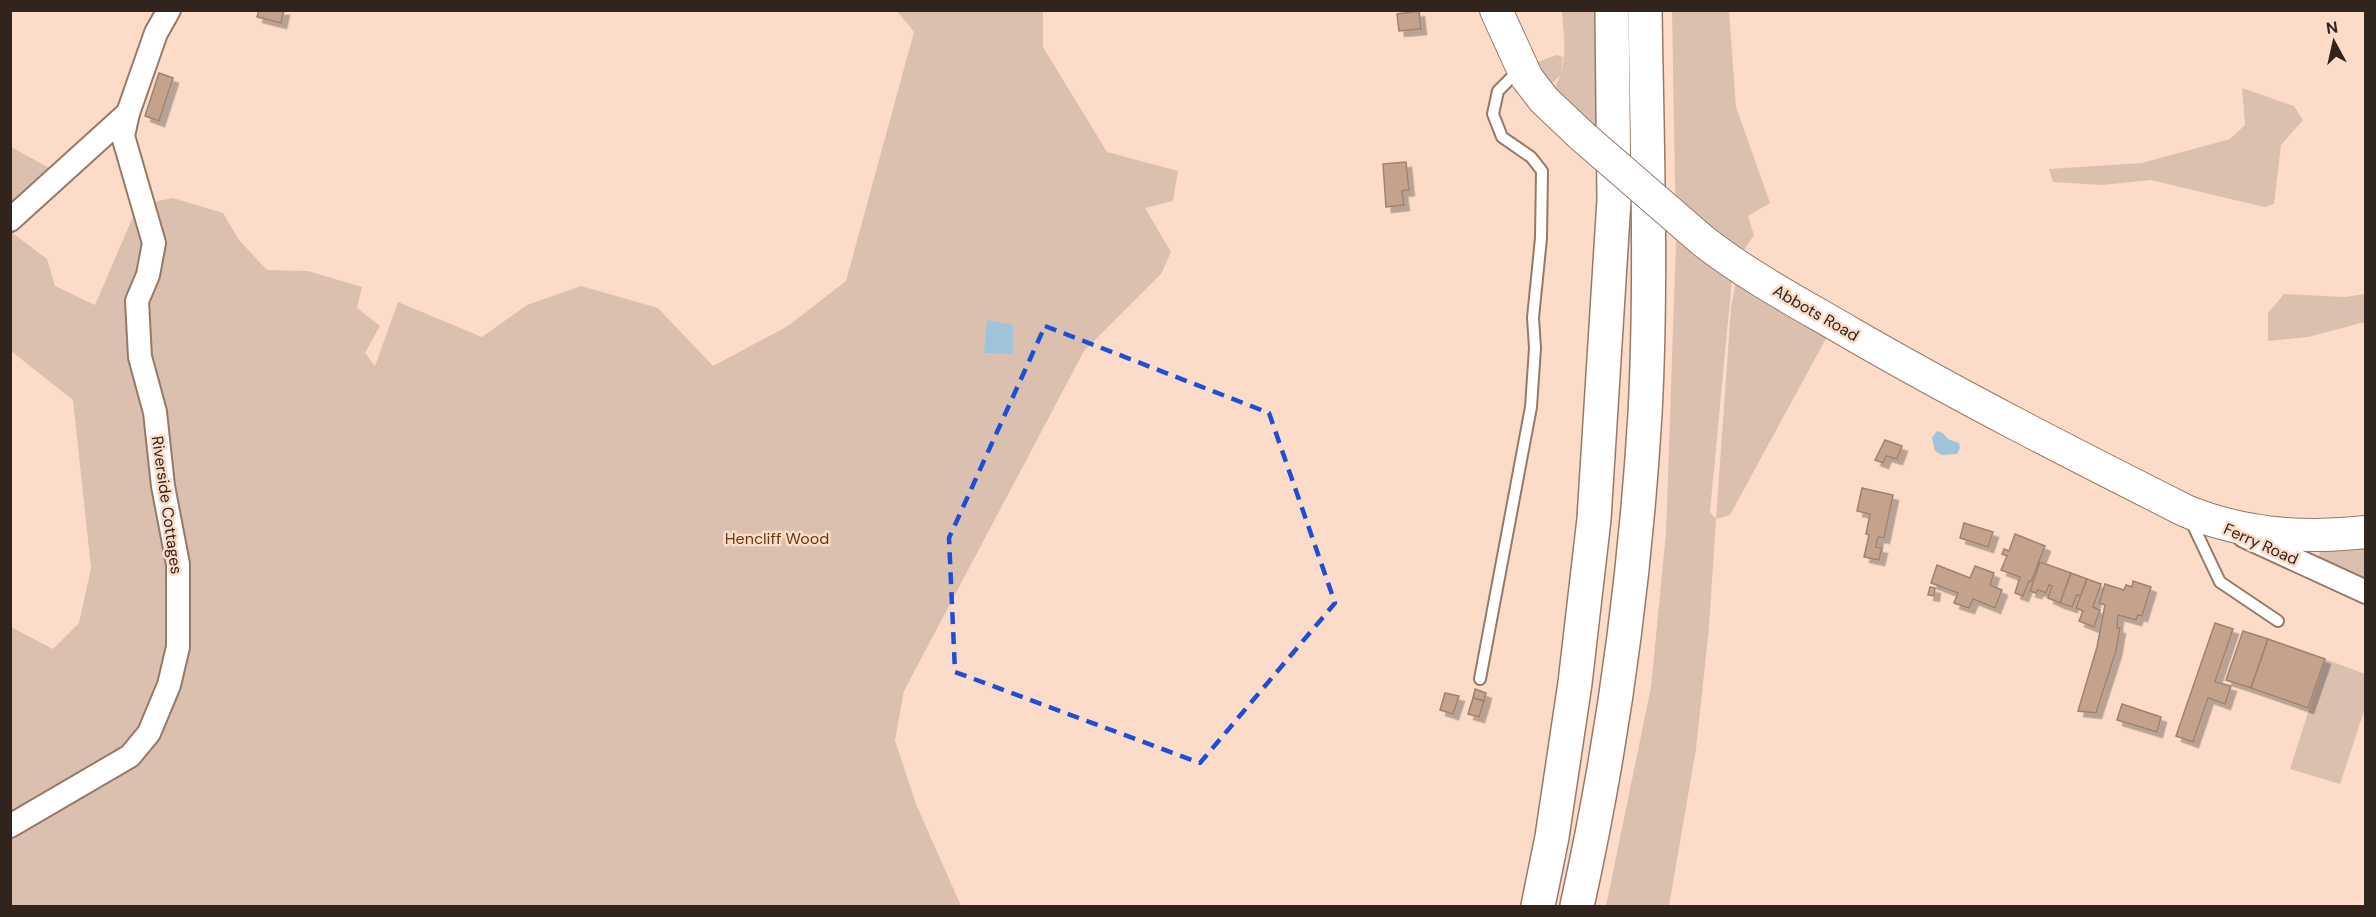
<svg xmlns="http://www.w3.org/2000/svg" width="2376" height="917" viewBox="0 0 2376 917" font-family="'DM Sans',sans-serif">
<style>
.green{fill:#dbc0b0}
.water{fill:#9fc4da}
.building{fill:#c4a28c;stroke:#9f8270;stroke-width:1.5;filter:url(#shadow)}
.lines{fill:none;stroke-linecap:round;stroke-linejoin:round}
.lane-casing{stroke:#967967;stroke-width:14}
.street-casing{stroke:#967967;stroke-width:26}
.secondary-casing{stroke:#967967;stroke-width:34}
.highway-casing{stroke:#967967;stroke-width:36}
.lane{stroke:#fff;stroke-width:10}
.street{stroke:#fff;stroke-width:22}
.secondary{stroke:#fff;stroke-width:32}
.highway{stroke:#fff;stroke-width:33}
.secondary-bridge-casing{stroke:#967967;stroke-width:34;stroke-linecap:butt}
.secondary-bridge{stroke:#fff;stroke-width:32}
.marked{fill:none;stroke:#1d4ed8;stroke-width:4.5;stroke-dasharray:12 8;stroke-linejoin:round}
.labels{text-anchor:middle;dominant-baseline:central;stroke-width:5;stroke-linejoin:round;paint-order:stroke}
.street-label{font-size:16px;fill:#30241d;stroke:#fcdcc8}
.park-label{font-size:16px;fill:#653715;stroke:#fcdcc8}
</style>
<defs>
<filter id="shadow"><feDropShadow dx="5.5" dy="5.5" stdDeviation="0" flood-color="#0004"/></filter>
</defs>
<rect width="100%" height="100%" fill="#fcdcc8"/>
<!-- green -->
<g class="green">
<path d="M897 11H1043V47L1107 152 1178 171 1173 201 1145 208 1171 252 1161 274 1084 351 904 691 895 740 916 804 961 906H11V627L53 649 79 623 91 568 73 400 11 351 10 231 47 259 55 286 95 305 138 205 173 198 223 213 239 240 267 270 308 271 362 287 357 308 380 326 365 353 375 366 398 302 482 337 527 305 581 286 658 308 713 366 788 326 846 281 914 32Z"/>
<path d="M1562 11H1602L1603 133 1553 91C1569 64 1564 41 1562 11Z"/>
<path d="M1672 11H1729L1736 107 1770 203 1748 216 1754 235 1740 257 1703 231 1700 258 1732 279 1710 512 1716 519 1731 308 1736 281 1828 335 1730 515 1716 519 1709 628 1696 749 1669 906H1606L1651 687 1666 533 1676 241Z"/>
<path d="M1557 55 1563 57 1561 75 1548 87 1532 64Z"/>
<path d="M2242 88 2294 106 2303 120 2281 145 2274 204 2264 207 2151 180 2102 185 2053 182 2049 169 2142 163 2230 139 2245 125Z"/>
<path d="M11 147 53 170 11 213Z"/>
<path d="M2284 294 2345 297 2365 294V322L2308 337 2268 341V313Z"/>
<path d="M2365 541V584L2319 559 2320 550Z"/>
<path d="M2325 659 2365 674V708L2340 784 2290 769Z"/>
</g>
<!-- water -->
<g class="water">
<path d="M987 320 1013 325V354L984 353Z"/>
<path d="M1937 431 1943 433 1948 439 1959 443 1960 448 1957 454 1942 455 1935 451 1932 438Z"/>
</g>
<!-- building -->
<g class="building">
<path d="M259 10H284L281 23 257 17Z"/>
<path d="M1419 11 1421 29 1399 31 1397 14Z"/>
<path d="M159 73 173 78 159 121 145 116Z"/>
<path d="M1406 162 1409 190 1402 191 1404 205 1386 207 1383 164Z"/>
<path d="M1885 440 1902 446 1897 459 1886 456 1883 463 1875 460Z"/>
<path d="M1862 488 1893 495 1884 538 1878 537 1876 547 1882 548 1879 560 1864 557 1869 535 1866 534 1870 514 1857 511Z"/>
<path d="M1964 523 1993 532 1988 547 1960 538Z"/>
<path d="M2015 534 2045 546 2031 582 2029 581 2023 596 2015 593 2020 577 2001 570 2007 556 2002 554 2004 549 2009 551Z"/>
<path d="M2040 562 2071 573 2060 603 2048 598 2052 586 2049 585 2046 593 2038 590 2036 593 2030 591Z"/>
<path d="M1937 565 1970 578 1975 566 1994 573 1990 585 2002 590 1995 608 1973 599 1969 608 1954 603 1958 593 1931 583Z"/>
<path d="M2071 573 2087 579 2081 596 2077 595 2072 607 2060 603Z"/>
<path d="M2087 579 2101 584 2093 607 2100 610 2094 627 2079 621 2083 611 2076 608Z"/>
<path d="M2133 581 2151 587 2142 616 2138 615 2136 620 2118 615 2117 628H2120L2116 651 2096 713 2078 711 2097 647 2105 605 2099 603 2105 584 2124 590 2126 585 2132 587Z"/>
<path d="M1930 587 1935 588 1934 596 1928 595Z"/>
<path d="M2215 623 2233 629 2215 682 2231 686 2225 704 2208 698 2193 742 2176 736Z"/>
<path d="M2243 631 2268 639 2251 688 2226 680Z"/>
<path d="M2268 639 2325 659 2308 708 2251 688Z"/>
<path d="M1475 689 1486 693 1484 701 1473 698Z"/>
<path d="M1445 693 1459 696 1453 714 1440 710Z"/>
<path d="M1473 698 1484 701 1479 717 1468 714Z"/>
<path d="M2122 704 2161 717 2157 732 2117 720Z"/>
</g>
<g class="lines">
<defs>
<g id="lane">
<path d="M2190 519 2220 582 2278 621"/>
<path d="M1480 679 1531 407 1535 348 1533 318 1541 238 1542 171 1531 157 1502 137 1493 114 1498 91 1519 70"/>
</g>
<g id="street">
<path d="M10 220 128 113 156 33 169 10"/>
<path d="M2244 536 2366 592"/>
<path d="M10 826 130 756 149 733 169 685 178 647V564L163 486 155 412 140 357 137 301 148 275 154 243 123 136 128 113"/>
</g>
<g id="secondary">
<path d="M1496 10 1527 78 1544 100 1582 136"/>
<path d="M1702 240C1749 277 1801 304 1852 334 1961 397 2073 454 2186 511 2242 534 2305 539 2366 532"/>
</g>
<g id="highway">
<path d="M1538 906 1552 837 1575 683 1594 519 1614 200 1612 10"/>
<path d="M1577 906C1613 744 1635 579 1645 414 1652 279 1647 145 1645 10"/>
</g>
</defs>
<!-- lane casing -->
<use href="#lane" class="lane-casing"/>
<!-- street casing -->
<use href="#street" class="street-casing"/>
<!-- secondary casing -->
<use href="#secondary" class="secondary-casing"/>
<!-- highway casing -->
<use href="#highway" class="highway-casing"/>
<!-- lane -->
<use href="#lane" class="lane"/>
<!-- street -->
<use href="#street" class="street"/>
<!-- secondary -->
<use href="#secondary" class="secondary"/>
<!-- highway -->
<use href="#highway" class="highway"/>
<defs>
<path id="secondary-bridge" d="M1582 136 1702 240"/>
</defs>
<!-- secondary-bridge casing -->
<use href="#secondary-bridge" class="secondary-bridge-casing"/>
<!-- secondary-bridge -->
<use href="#secondary-bridge" class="secondary-bridge"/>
</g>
<!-- marked area -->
<path class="marked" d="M1045 326 1269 413 1335 603 1200 763 955 672 949 538Z"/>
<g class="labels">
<!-- street labels -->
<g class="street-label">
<text transform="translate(1816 313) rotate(30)">Abbots Road</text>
<text transform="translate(167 505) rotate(82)">Riverside Cottages</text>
<text transform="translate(2261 544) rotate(24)">Ferry Road</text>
</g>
<!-- park labels -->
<g class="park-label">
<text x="777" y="538">Hencliff Wood</text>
</g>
</g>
<!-- border -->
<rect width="2376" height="917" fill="none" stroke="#30241d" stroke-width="24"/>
<!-- north arrow -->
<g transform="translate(2334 42) rotate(352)" stroke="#fcdcc8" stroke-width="4.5" paint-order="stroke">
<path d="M0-4.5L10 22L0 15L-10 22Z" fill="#30241d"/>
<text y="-9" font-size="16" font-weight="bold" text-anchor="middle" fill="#30241d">N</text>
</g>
</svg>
